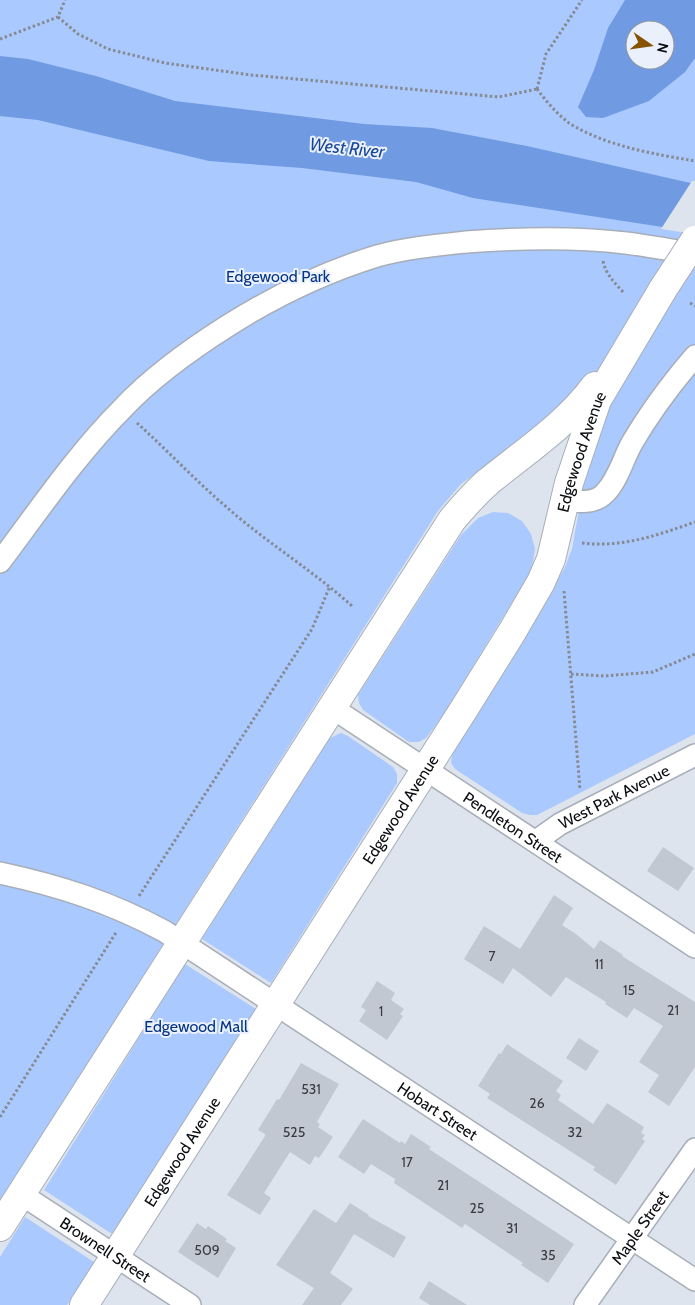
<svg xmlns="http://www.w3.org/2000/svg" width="695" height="1305" viewBox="0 0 695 1305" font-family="Cabin,sans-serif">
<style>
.green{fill:#aac9fe;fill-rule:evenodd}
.water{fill:#709ae1;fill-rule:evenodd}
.pier{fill:#dee4ee}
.building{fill:#c2c8d2}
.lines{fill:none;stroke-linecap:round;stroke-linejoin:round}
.street-casing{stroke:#a8aeb8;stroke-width:24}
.secondary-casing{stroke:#a8aeb8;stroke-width:30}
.path{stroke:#868a92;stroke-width:3;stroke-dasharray:2.5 2.5;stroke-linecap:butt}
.street{stroke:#fff;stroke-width:21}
.secondary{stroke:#fff;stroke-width:28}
.secondary-bridge-casing{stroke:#a8aeb8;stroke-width:30;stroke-linecap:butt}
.secondary-bridge{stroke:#fff;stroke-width:28}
.labels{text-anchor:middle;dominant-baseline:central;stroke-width:4;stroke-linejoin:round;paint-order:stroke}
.number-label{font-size:14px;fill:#383b40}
.park-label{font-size:16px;fill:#043486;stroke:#ebf1fc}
.street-label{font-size:16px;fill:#0a0c0f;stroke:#ebf1fc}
.water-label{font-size:18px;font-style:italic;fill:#19489b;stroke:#ebf1fc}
</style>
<rect width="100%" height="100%" fill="#dee4ee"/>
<!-- green -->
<g class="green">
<path d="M0 0H695V734L537 815H530L522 813 455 769 451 763 453 750 534 623 565 567 572 549 588 460 595 440 555 413 532 433 461 484 438 511 162 946 0 1205ZM635 30H665V60H635Z"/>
<path d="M493 512 508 513 522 521 531 534 535 549 533 562 528 576 442 717 426 738 419 742H409L363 710 359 703 358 695 461 535 478 518Z"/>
<path d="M341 733 348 736 393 767 397 774V783L271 983 202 939 330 738Z"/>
<path d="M185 964 256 1009 112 1234 44 1190Z"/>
<path d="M25 1217 94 1262 67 1305H0V1257Z"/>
</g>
<!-- water -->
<g class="water">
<path d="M625 0H695V58L685 72 649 101 603 118 586 117 578 107 594 70 608 28ZM635 30H665V60H635Z"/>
<path d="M0 56 28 59 96 76 175 101 364 124 432 128 527 146 695 184V232L473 198 416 182 302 168 209 161 38 120 0 116Z"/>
</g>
<!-- pier -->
<path class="pier" d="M692 181H695V234L661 229Z"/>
<!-- building -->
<g class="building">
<path d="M663 847 694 868 678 891 647 871Z"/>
<path d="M554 895 573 908 562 925 576 934 594 949 600 940 623 955 622 956 695 1002V1067L669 1106 648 1092 659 1075 639 1062 663 1026 634 1008 627 1018 605 1004 606 1002 566 977 551 997 513 968 503 984 464 959 484 926 520 949Z"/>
<path d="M377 981 395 993 391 1000 404 1009 400 1014 403 1016 387 1040 359 1021 366 1010 361 1007Z"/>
<path d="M579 1038 599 1051 586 1071 566 1058Z"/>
<path d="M507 1044 563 1081 556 1091 561 1095 558 1100 593 1124 607 1103 644 1127 641 1133 645 1135 642 1139 645 1141 616 1185 593 1170 595 1167 487 1098 490 1094 478 1086 499 1053 501 1054Z"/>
<path d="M301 1063 339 1084 317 1122 320 1124 318 1127 333 1137 319 1158 315 1156 310 1165 290 1152 264 1193 271 1198 260 1215 227 1195 265 1136V1134L258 1130 277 1099 279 1100Z"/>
<path d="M363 1119 400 1143 401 1141 405 1144 411 1134 431 1147 429 1149 574 1244 548 1283 521 1265 523 1263 465 1224 462 1228 394 1183 395 1179 371 1164 364 1174 338 1157Z"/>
<path d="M350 1203 369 1215 368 1216 406 1237 394 1258 354 1234 330 1273 353 1289 341 1305H302L314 1288 276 1265 314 1209 336 1223Z"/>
<path d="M197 1223 206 1229 208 1226 227 1239 225 1241 236 1248 218 1278 178 1252Z"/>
<path d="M429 1281 467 1305H430L419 1298Z"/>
</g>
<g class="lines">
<defs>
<g id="street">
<path d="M565 500C578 502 595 504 605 493 618 480 623 459 632 443 650 412 671 384 695 356"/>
<path d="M0 562C39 510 77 454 123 408 154 375 191 349 229 325 275 296 325 272 377 256 406 248 437 245 466 242 519 238 574 237 626 243 649 246 672 250 695 254"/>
<path id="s1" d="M331 707 695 947"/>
<path id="s2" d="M536 841 560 824 695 755"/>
<path id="s3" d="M0 873C60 886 110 902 164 931L695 1280"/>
<path id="s4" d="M21 1194 190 1305"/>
<path id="s5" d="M585 1305 695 1149"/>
</g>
<g id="secondary">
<path d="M0 1227 452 520C463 507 475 493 489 481 526 451 566 425 595 386"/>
<path id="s6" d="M84 1305 464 709 512 632 541 582 551 559 569 483 597 400 663 289"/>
</g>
</defs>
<!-- street casing -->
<use href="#street" class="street-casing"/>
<!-- secondary casing -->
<use href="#secondary" class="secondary-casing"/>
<!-- path -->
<g class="path">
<path d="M58 17 78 34 108 49 165 63 251 75 499 97 537 89"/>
<path d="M0 39 58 17 65 0"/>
<path d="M537 89C546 101 557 114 569 123 605 146 654 154 695 161"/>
<path d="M537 89 546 54 582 0"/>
<path d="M603 261C606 275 615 283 624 293"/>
<path d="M690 303 695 306"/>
<path d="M137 423C166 449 193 478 223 504 264 541 311 569 352 606"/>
<path d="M582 543C622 548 658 535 695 522"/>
<path d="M564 591 580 790"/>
<path d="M571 674 604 676 653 672 695 654"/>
<path d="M139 896 312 629 330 586"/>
<path d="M0 1117 117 931"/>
</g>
<!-- street -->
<use href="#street" class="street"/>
<!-- secondary -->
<use href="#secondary" class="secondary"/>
<defs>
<path id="secondary-bridge" d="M663 289 695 240"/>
</defs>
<!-- secondary-bridge casing -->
<use href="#secondary-bridge" class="secondary-bridge-casing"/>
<!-- secondary-bridge -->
<use href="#secondary-bridge" class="secondary-bridge"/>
</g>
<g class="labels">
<!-- number labels -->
<g class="number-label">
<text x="492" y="956">7</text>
<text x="599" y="964">11</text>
<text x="629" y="990">15</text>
<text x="673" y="1010">21</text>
<text x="381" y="1011">1</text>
<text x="311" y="1089">531</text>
<text x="537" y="1103">26</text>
<text x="294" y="1132">525</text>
<text x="575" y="1132">32</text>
<text x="407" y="1162">17</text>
<text x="443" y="1185">21</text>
<text x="477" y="1208">25</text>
<text x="512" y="1228">31</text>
<text x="207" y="1250">509</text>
<text x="548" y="1255">35</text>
</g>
<!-- park labels -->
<g class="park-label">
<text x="278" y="276">Edgewood Park</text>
<text x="196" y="1026">Edgewood Mall</text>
</g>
<!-- street labels -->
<g class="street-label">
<text stroke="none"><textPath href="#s6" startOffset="992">Edgewood Avenue</textPath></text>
<text stroke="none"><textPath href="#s2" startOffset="90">West Park Avenue</textPath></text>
<text stroke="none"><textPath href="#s6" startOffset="588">Edgewood Avenue</textPath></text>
<text stroke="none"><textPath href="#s1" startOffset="218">Pendleton Street</textPath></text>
<text stroke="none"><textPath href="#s3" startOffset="502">Hobart Street</textPath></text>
<text stroke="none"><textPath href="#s6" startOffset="182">Edgewood Avenue</textPath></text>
<text stroke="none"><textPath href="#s5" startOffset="95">Maple Street</textPath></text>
<text stroke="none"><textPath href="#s4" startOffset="101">Brownell Street</textPath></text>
</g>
<!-- water labels -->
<g class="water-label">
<text transform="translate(347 148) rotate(6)">West River</text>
</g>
</g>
<!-- north arrow -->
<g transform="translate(650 45) rotate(103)"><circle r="24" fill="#ebf1fc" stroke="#91959d"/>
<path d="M0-4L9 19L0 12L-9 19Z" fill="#875200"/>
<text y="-8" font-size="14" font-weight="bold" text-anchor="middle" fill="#0a0c0f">N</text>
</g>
</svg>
